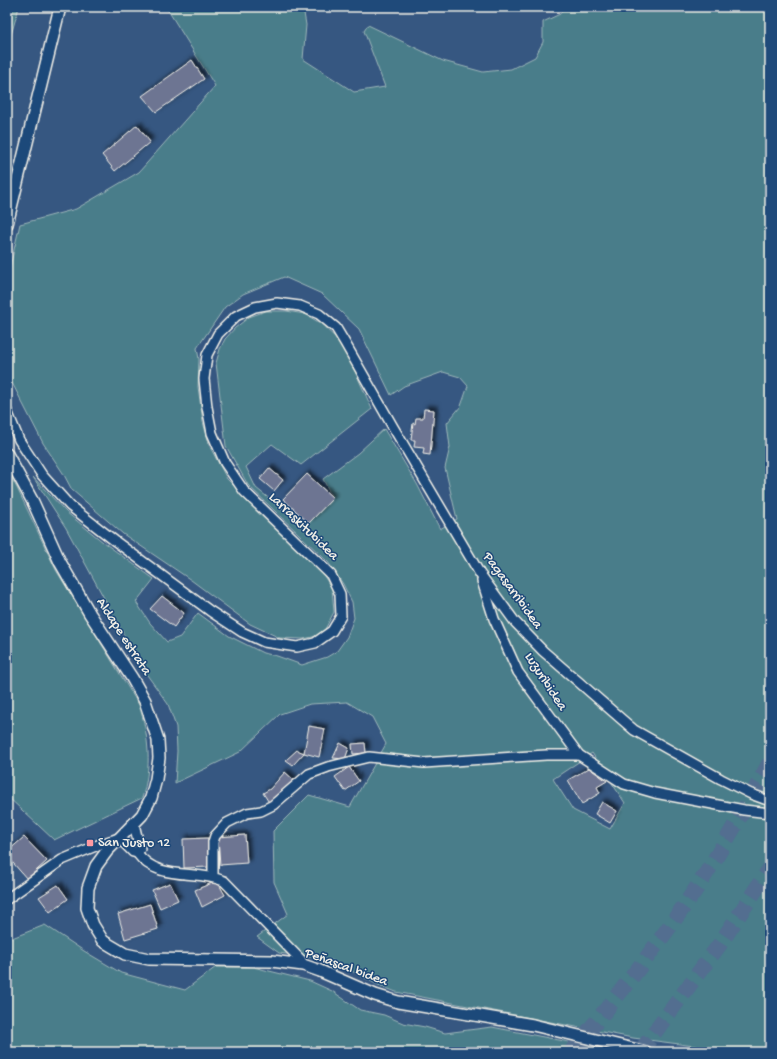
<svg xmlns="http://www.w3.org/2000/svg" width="777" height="1059" viewBox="0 0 777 1059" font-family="'Gochi Hand',sans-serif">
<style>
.green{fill:#497d8a;stroke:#9eb7b9;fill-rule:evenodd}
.building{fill:#6d7492;stroke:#f4f1e8;filter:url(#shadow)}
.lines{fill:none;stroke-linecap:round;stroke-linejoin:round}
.motorway-tunnel{stroke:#526e90;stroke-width:16;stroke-dasharray:16 8;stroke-linecap:butt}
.minor-casing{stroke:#f4f1e8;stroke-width:12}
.tertiary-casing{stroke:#f4f1e8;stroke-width:14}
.minor{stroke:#1f4a7a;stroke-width:9}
.tertiary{stroke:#1f4a7a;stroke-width:11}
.poi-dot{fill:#ff9aa2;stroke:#1f4a7a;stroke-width:1.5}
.labels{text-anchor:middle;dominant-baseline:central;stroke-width:3;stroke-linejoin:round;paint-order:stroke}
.street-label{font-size:14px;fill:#f4f1e8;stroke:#1f4a7a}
.poi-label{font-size:14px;fill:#f4f1e8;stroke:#1f4a7a;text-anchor:start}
</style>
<defs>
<filter id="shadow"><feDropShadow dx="3.5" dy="-3.5" stdDeviation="2" flood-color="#0009"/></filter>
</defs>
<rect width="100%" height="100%" fill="#365781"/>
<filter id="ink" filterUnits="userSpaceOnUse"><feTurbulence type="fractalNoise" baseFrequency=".025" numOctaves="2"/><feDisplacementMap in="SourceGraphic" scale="8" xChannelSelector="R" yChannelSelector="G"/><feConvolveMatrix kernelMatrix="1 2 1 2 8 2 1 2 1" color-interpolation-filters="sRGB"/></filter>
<g filter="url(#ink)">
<!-- green -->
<g class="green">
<path d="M7 7H19L7 49Z"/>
<path d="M166 7H303L306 25 303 59 354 92 385 87 364 31 368 25 443 61 483 72 511 69 535 57 543 42V22L560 14 564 7H770V1052H717L710 1048 633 1038 396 992 376 984 331 960 279 953 257 937 288 914 274 882 273 831 309 795 350 807 386 744 372 717 347 702 310 704 280 714 240 752 175 783 177 751 176 727 168 704 142 668 66 528 33 477 66 512 103 542 154 579 136 602 150 623 167 642 180 637 198 613 229 636 263 653 277 656 302 665 327 657 337 651 347 637 354 618 352 602 343 584 328 562 248 485 226 446 216 363 220 349 225 339 235 328 249 317 266 311H286L305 314 320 323 337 339 349 358 372 409 301 465 272 444 246 467 256 488 302 525 314 518 331 495 323 479 358 453 384 429 417 484 440 529 457 519 445 468 450 447 447 423 461 406 468 386 460 377 443 372 404 386 391 395 359 329 322 294 284 277 243 294 225 307 197 348 199 359 198 387 203 422 210 447 227 479 248 500 318 566 332 589 334 612 322 635 303 639 280 638 250 624 191 580 123 534 72 490 63 473 43 443 7 373 8 350 7 347V280L20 224 76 209 139 172 215 86ZM592 753 625 803 610 829 573 810 553 779Z"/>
<path d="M7 470 17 488 56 570 139 705C149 736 152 768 142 798L54 840 7 796Z"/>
<path d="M45 925 84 951 121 973 185 990 216 967H253L310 981 332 991 360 1010 384 1015 403 1023 425 1027 445 1033 492 1027 564 1041 611 1052H7V940Z"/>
</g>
<!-- building -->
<g class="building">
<path d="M192 60 204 79 156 112 142 96Z"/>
<path d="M137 125 150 142 115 171 102 155Z"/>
<path d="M424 409 434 410 430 455 423 454 424 448 414 447 415 440H411L413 423 415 424 416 418H423Z"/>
<path d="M269 468 283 480 274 491 260 479Z"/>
<path d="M307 474 333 498 309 523 283 499Z"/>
<path d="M162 596 184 613 174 627 150 609Z"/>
<path d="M309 726 325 729 319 757 304 753Z"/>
<path d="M340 743 349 748 345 759 333 758Z"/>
<path d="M365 743 366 753 353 754 352 744Z"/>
<path d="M297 750 304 753 293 765 286 760Z"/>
<path d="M349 767 359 781 345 791 335 777Z"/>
<path d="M589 768 607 781 597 787 600 793 582 804 568 780Z"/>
<path d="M285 772 295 781 270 804 263 793 270 789Z"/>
<path d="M602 802 617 811 610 823 595 814Z"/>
<path d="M245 835 247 863 220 865 218 837Z"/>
<path d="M24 837 47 861 27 879 7 856V852Z"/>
<path d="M208 838 209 867 184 868 183 839Z"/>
<path d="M217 881 225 895 202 907 195 890Z"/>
<path d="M170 883 178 900 160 908 152 890Z"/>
<path d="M58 885 68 899 50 912 39 897Z"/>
<path d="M150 904 158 929 125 939 118 914Z"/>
</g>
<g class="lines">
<!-- motorway-tunnel -->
<g class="motorway-tunnel">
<path d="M571 1052C617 998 660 942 700 883 725 844 748 803 770 762"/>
<path d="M640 1052 720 944 770 868"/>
</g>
<defs>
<g id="minor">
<path d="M7 411 19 440 42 475 70 506 115 541 210 611 242 632 264 642 297 647 315 643 332 631 341 616 340 594 331 575 244 491 225 463 212 433 207 407 204 379 207 355 218 334 236 316 255 307 277 303 300 306 319 314 336 328 345 343 393 427 480 574 515 622 543 651 634 730 721 779 751 794 770 801"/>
<path d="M482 581 494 619 518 672 579 755 624 784 655 793 744 810 770 813"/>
<path d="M137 853C158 882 195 869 224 881L301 960 303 965"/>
<path d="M213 876V842L215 836 227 823 247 813 261 811 273 805 309 774 328 767 369 757 424 763 546 755H579"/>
<path d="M7 899 62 860 98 845 119 838 133 852 137 853 140 849 134 824"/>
</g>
<g id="tertiary">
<path d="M7 224 60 7"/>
<path d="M7 454 33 502 60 562 90 614 132 678 145 701 158 740 159 758 156 779 151 798 142 815 107 851 96 866 88 888 87 908 93 925 103 941 125 954 149 959 272 961 303 965 320 971 375 995 398 1002 533 1025 646 1052"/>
</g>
</defs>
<!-- minor casing -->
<use href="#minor" class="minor-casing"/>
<!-- tertiary casing -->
<use href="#tertiary" class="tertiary-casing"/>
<!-- minor -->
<use href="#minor" class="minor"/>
<!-- tertiary -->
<use href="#tertiary" class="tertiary"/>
</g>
</g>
<!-- markers -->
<rect class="poi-dot" x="86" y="839" width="8" height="8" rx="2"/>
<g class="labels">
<!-- street labels -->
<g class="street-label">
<text transform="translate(303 527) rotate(44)">Larraskitubidea</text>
<text transform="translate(512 591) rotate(54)">Pagasarribidea</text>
<text transform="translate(123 637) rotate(57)">Aldape estrata</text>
<text transform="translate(545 682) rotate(57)">Luzuribidea</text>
<text transform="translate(346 968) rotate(20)">Peñascal bidea</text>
</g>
<!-- poi labels -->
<g class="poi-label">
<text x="98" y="843">San Justo 12</text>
</g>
</g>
<!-- margin -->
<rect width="777" height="1059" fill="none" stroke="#1f4a7a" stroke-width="24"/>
<rect x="12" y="12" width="753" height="1035" fill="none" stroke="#f4f1e8" stroke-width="1.5" filter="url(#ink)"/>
</svg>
